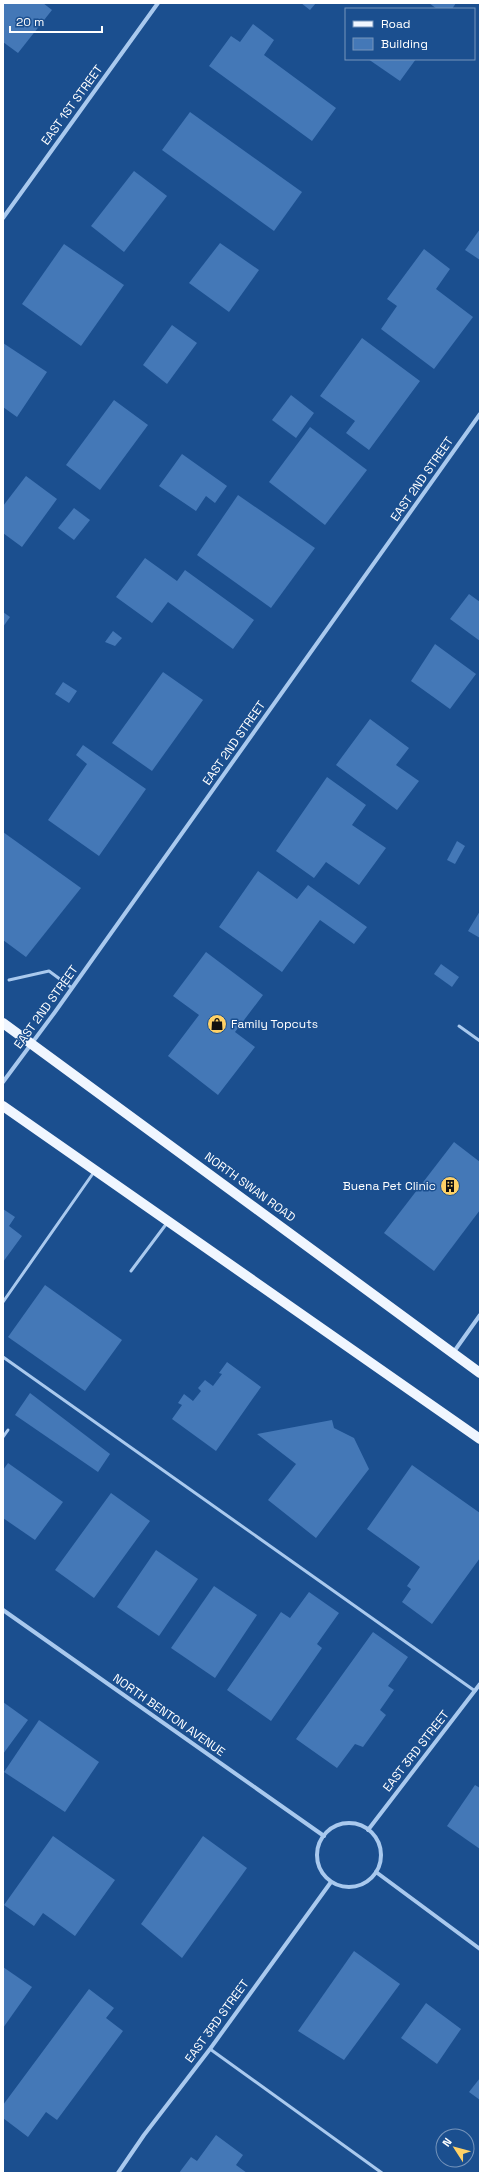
<svg xmlns="http://www.w3.org/2000/svg" width="483" height="2176" viewBox="0 0 483 2176" font-family="'Space Grotesk',sans-serif">
<style>
.building{fill:#4478b7}
.lines{fill:none;stroke-linecap:round;stroke-linejoin:round}
.service{stroke:#a9c9ee;stroke-width:3}
.minor{stroke:#a9c9ee;stroke-width:4}
.primary{stroke:#f0f6ff;stroke-width:10}
.labels{text-anchor:middle;dominant-baseline:central;stroke-width:3;stroke-linejoin:round;paint-order:stroke}
.street-label{font-size:12px;fill:#fff;stroke:#1b4f8f}
.poi-label{font-size:12px;fill:#fff;stroke:#1b4f8f;text-anchor:start}
</style>
<rect width="100%" height="100%" fill="#1b4f8f"/>
<!-- building -->
<g class="building">
<path d="M3 3H43L52 10 18 53 3 42Z"/>
<path d="M301 3H316L310 10Z"/>
<path d="M429 3H456L452 9H437Z"/>
<path d="M253 24 274 40 264 55 336 108 312 141 209 66 231 36 240 42Z"/>
<path d="M368 59H416L400 81Z"/>
<path d="M190 112 302 192 274 231 162 150Z"/>
<path d="M134 171 167 196 124 252 91 226Z"/>
<path d="M480 229V260L465 250Z"/>
<path d="M220 243 259 270 229 312 189 283Z"/>
<path d="M64 244 124 285 81 346 22 304Z"/>
<path d="M424 249 450 269 436 289 473 317 434 369 381 329 397 306 387 299Z"/>
<path d="M172 325 197 343 167 384 143 365Z"/>
<path d="M362 338 420 381 369 450 346 433 355 421 320 396Z"/>
<path d="M3 343 47 372 17 417 3 407Z"/>
<path d="M291 395 314 413 296 438 272 420Z"/>
<path d="M114 400 148 425 100 490 66 465Z"/>
<path d="M310 427 367 470 325 525 269 482Z"/>
<path d="M182 454 227 486 215 503 206 496 196 511 159 486Z"/>
<path d="M26 476 57 499 22 547 3 533V506Z"/>
<path d="M238 495 315 548 271 608 197 555Z"/>
<path d="M74 508 90 520 74 540 58 528Z"/>
<path d="M145 558 177 581 185 570 254 620 233 649 168 602 152 623 116 597Z"/>
<path d="M469 594 480 602V641L450 619Z"/>
<path d="M3 612 10 617 3 627Z"/>
<path d="M113 631 122 638 115 646 105 642Z"/>
<path d="M435 644 476 674 450 709 411 681Z"/>
<path d="M163 672 203 700 152 771 112 743Z"/>
<path d="M63 682 77 691 69 703 55 694Z"/>
<path d="M370 719 409 748 396 765 419 781 397 810 336 765Z"/>
<path d="M83 745 146 789 99 856 48 820 87 764 76 755Z"/>
<path d="M327 777 366 805 352 825 386 848 359 885 326 862 314 878 276 851Z"/>
<path d="M3 832 81 888 26 957 3 940Z"/>
<path d="M457 841 465 846 455 864 447 860Z"/>
<path d="M258 871 297 899 308 885 367 927 354 944 320 920 282 972 219 927Z"/>
<path d="M480 911V938L468 931Z"/>
<path d="M206 952 263 995 235 1032 255 1047 218 1095 168 1056 199 1015 173 996Z"/>
<path d="M441 964 459 977 452 987 434 974Z"/>
<path d="M454 1142 480 1162V1210L434 1271 384 1233Z"/>
<path d="M3 1209 15 1217 9 1226 22 1236 3 1262Z"/>
<path d="M45 1285 122 1340 85 1391 8 1337Z"/>
<path d="M227 1362 261 1387 216 1451 172 1419 182 1405 178 1403 184 1394 193 1401 201 1391 198 1388 205 1380 213 1386 222 1374 219 1373Z"/>
<path d="M30 1393 110 1454 98 1472 15 1415Z"/>
<path d="M332 1420 334 1428 354 1438 369 1469 316 1538 268 1500 296 1464 257 1434Z"/>
<path d="M8 1463 63 1502 35 1540 3 1518V1470Z"/>
<path d="M412 1465 480 1513V1558L432 1624 402 1602 411 1589 407 1586 420 1567 367 1529Z"/>
<path d="M111 1493 150 1521 94 1598 55 1570Z"/>
<path d="M156 1550 198 1579 159 1636 117 1607Z"/>
<path d="M214 1586 257 1615 215 1678 171 1648Z"/>
<path d="M309 1592 339 1613 317 1644 322 1648 271 1721 227 1690 281 1612 290 1618Z"/>
<path d="M373 1632 408 1657 388 1686 394 1690 380 1710 386 1715 363 1747 355 1744 337 1768 296 1739Z"/>
<path d="M3 1702 28 1720 3 1754Z"/>
<path d="M39 1720 99 1762 65 1812 4 1772Z"/>
<path d="M475 1785 480 1788V1849L447 1826Z"/>
<path d="M53 1836 115 1880 75 1936 43 1913 34 1926 4 1905Z"/>
<path d="M203 1836 247 1868 182 1958 141 1924Z"/>
<path d="M354 1951 400 1984 344 2060 298 2031Z"/>
<path d="M3 1967 32 1987 3 2028Z"/>
<path d="M89 1989 114 2008 106 2018 123 2031 57 2120 46 2112 28 2137 3 2118V2105Z"/>
<path d="M426 2003 461 2029 437 2064 401 2038Z"/>
<path d="M480 2078V2100L469 2092Z"/>
<path d="M216 2135 243 2155 236 2165 247 2173H179L191 2157 197 2161Z"/>
</g>
<g class="lines">
<!-- service -->
<g class="service">
<path d="M9 980 49 971 72 988"/>
<path d="M459 1026 480 1041"/>
<path d="M131 1271 167 1223"/>
<path d="M3 1302 94 1172"/>
<path d="M3 1357 475 1691"/>
<path d="M3 1437 8 1430"/>
<path d="M210 2049 382 2173"/>
</g>
<!-- minor -->
<g class="minor">
<path d="M3 218 158 3"/>
<path d="M3 1082 55 1012 480 414"/>
<path d="M453 1353 480 1315"/>
<path d="M3 1610 324 1836"/>
<circle cx="349" cy="1855" r="32"/>
<path d="M368 1830 480 1684"/>
<path d="M376 1872 480 1949"/>
<path d="M118 2173 144 2135 210 2049 331 1882"/>
</g>
<!-- primary -->
<g class="primary">
<path d="M3 1023 480 1373"/>
<path d="M3 1106 480 1439"/>
</g>
</g>
<!-- icons -->
<defs>
<symbol id="shop-disc" viewBox="-11 -11 22 22"><circle r="9.5" fill="#ffd166" stroke="#1b4f8f"/><path d="M-5-2.5h2.3a2.7 3.5 0 0 1 5.4 0H5L5.5 6h-11ZM-1.5-2.5h3a1.5 2.3 0 0 0-3 0Z" fill="#111"/></symbol>
<symbol id="building-disc" viewBox="-11 -11 22 22"><circle r="9.5" fill="#ffd166" stroke="#1b4f8f"/><path d="M-4-6H4V6H1V3H-1V6H-4ZM-2.5-4.3h1.7v1.8h-1.7ZM.8-4.3h1.7v1.8H.8ZM-2.5-1h1.7V.8h-1.7ZM.8-1h1.7V.8H.8Z" fill="#111"/></symbol>
</defs>
<g fill-rule="evenodd">
<use href="#shop-disc" x="206" y="1013" width="22" height="22"/>
<use href="#building-disc" x="439" y="1175" width="22" height="22"/>
</g>
<g class="labels">
<!-- street labels -->
<g class="street-label">
<text transform="translate(72 105) rotate(-54)">EAST 1ST STREET</text>
<text transform="translate(422 479) rotate(-55)">EAST 2ND STREET</text>
<text transform="translate(234 743) rotate(-55)">EAST 2ND STREET</text>
<text transform="translate(46 1007) rotate(-54)">EAST 2ND STREET</text>
<text transform="translate(250 1187) rotate(36)">NORTH SWAN ROAD</text>
<text transform="translate(169 1715) rotate(35)">NORTH BENTON AVENUE</text>
<text transform="translate(416 1751) rotate(-52)">EAST 3RD STREET</text>
<text transform="translate(217 2021) rotate(-54)">EAST 3RD STREET</text>
</g>
<!-- poi labels -->
<g class="poi-label">
<text x="231" y="1024">Family Topcuts</text>
<text x="436" y="1186" text-anchor="end">Buena Pet Clinic</text>
</g>
</g>
<!-- border -->
<rect width="483" height="2176" fill="none" stroke="#ffffff" stroke-width="8"/>
<!-- legend -->
<rect x="345" y="8" width="130" height="52" fill="#1b4f8f" stroke="#7695bc"/>
<rect x="353" y="21" width="20" height="6" fill="#f0f6ff" stroke="#7695bc"/>
<text x="381" y="28" font-size="12" fill="#ffffff">Road</text>
<rect x="353" y="38" width="20" height="12" fill="#4478b7" stroke="#7695bc"/>
<text x="381" y="48" font-size="12" fill="#ffffff">Building</text>
<!-- north arrow -->
<g transform="translate(455 2148) rotate(306)"><circle r="19" fill="#1b4f8f" stroke="#7695bc"/>
<path d="M0-3L7 15L0 10L-7 15Z" fill="#ffd166"/>
<text y="-6" font-size="11" font-weight="bold" text-anchor="middle" fill="#ffffff">N</text>
</g>
<!-- scale -->
<path d="M10 26v6h92v-6" fill="none" stroke="#ffffff" stroke-width="2"/>
<text x="16" y="26" font-size="12" fill="#ffffff" stroke="#1b4f8f" stroke-width="3" paint-order="stroke">20 m</text>
</svg>
